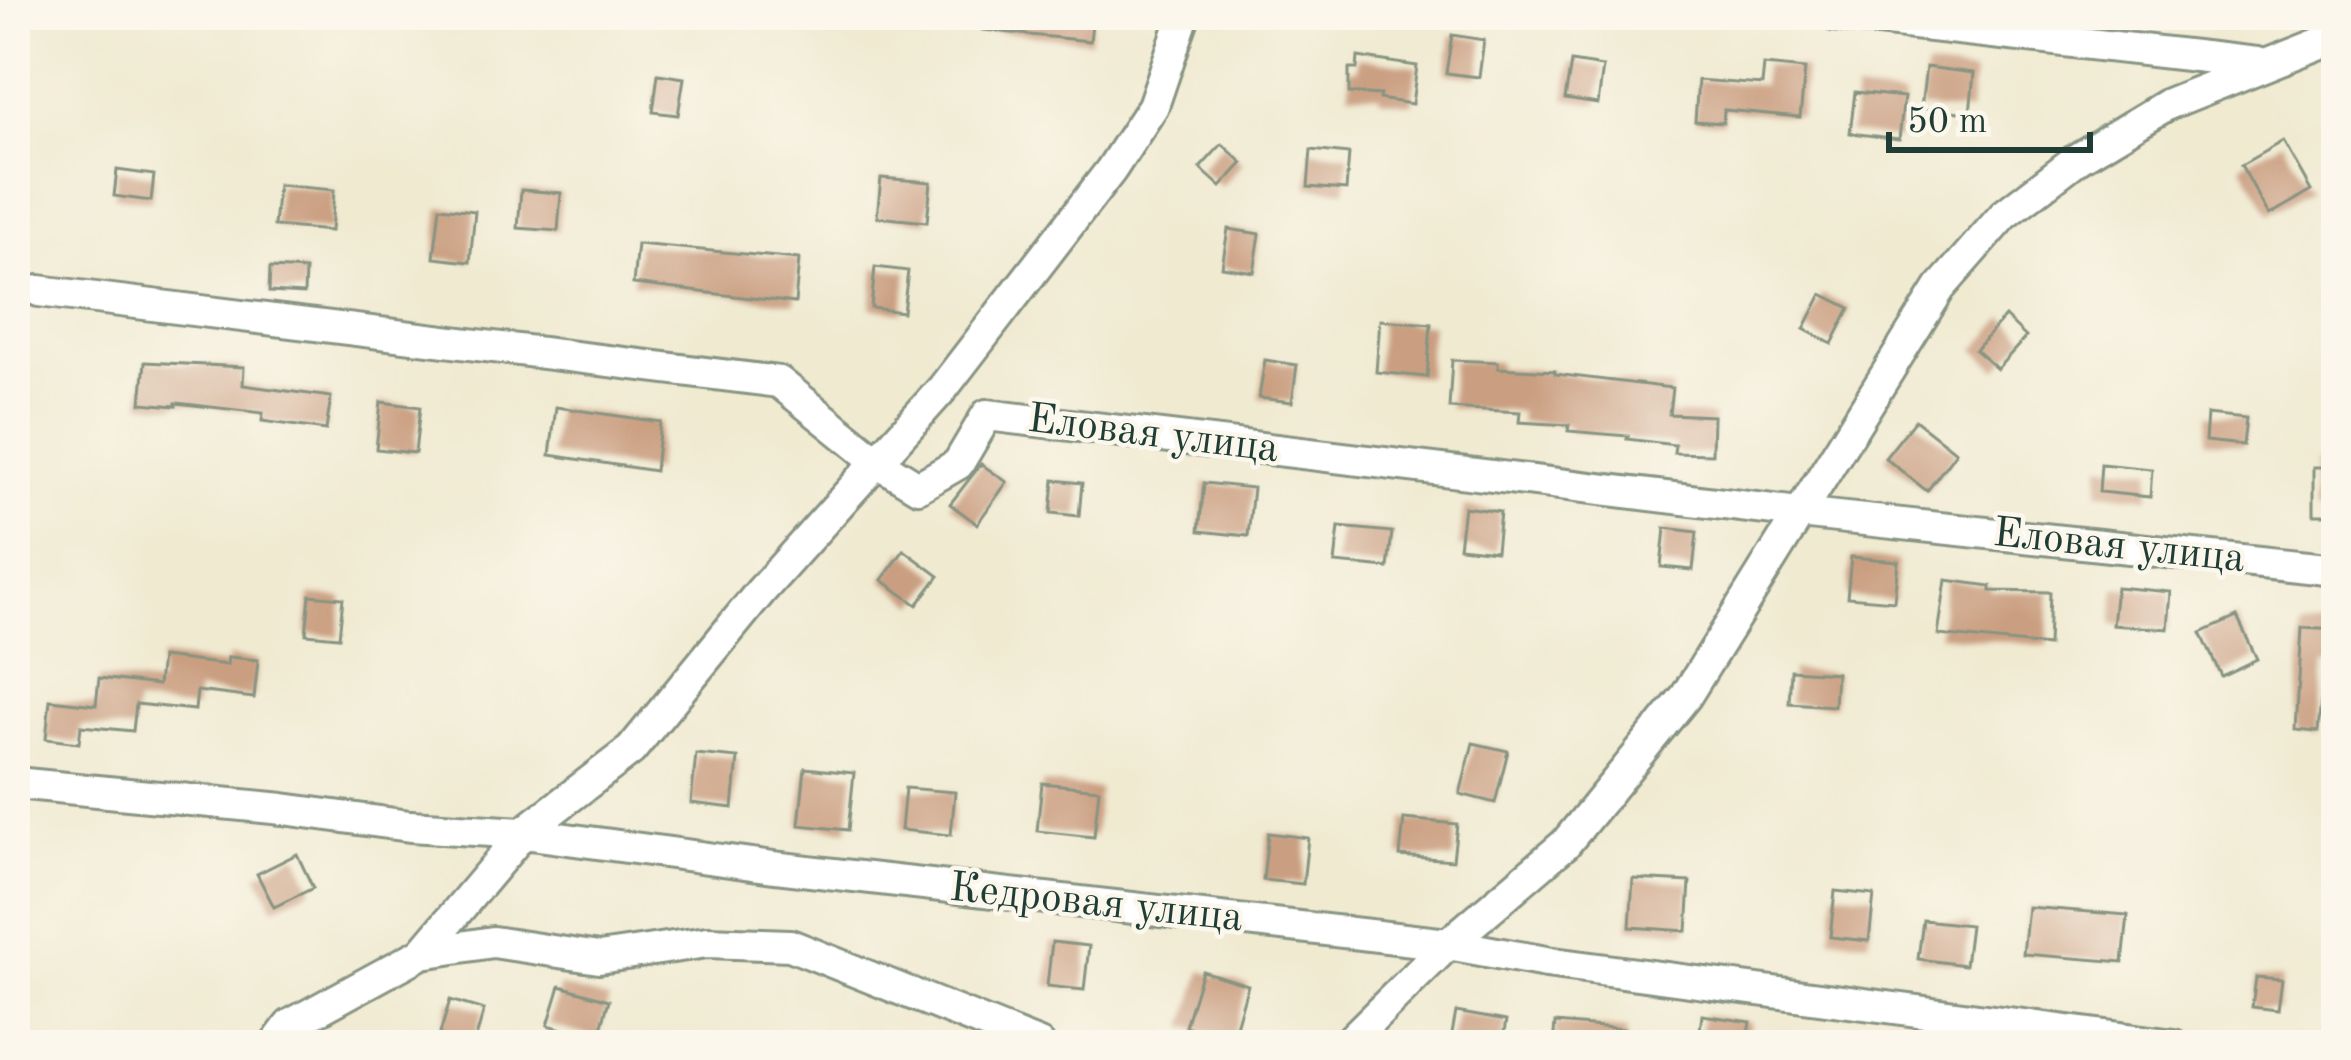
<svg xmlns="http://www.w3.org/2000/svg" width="2351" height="1060" viewBox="0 0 2351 1060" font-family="'Old Standard TT',serif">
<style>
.building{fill:#ca9f81}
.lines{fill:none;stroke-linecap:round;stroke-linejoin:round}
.minor-casing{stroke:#889482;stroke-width:36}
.minor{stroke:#fff;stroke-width:30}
.labels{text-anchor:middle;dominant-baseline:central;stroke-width:9;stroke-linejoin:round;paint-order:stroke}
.street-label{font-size:42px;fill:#1f3d34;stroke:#fbf7ec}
</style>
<rect width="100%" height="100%" fill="#fbf7ec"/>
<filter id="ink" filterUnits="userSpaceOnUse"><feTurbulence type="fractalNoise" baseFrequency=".00833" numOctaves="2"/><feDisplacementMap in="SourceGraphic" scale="24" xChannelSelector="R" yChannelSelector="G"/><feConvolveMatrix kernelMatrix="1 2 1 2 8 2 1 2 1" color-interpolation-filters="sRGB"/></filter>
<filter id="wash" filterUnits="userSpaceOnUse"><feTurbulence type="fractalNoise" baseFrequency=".004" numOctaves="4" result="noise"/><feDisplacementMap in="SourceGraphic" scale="48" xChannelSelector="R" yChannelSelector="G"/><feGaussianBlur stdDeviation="2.7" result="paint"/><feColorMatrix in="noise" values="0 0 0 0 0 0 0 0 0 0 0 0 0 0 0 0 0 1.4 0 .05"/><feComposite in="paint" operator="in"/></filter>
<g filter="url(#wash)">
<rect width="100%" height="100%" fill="#f0ead1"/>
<g id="blocks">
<!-- building -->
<g class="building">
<path d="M982 15H1093L1090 41 982 30Z"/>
<path d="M1452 35 1484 40 1479 77 1446 73Z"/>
<path d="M1358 57 1417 66 1412 104 1379 99 1380 95 1349 93V69H1357Z"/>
<path d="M1571 62 1603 67 1598 104 1565 99Z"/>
<path d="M1764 65 1805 69 1800 117 1724 110 1723 123 1695 121 1698 80 1762 85Z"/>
<path d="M1926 67 1974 73 1970 113 1921 108Z"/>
<path d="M658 74 684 78 678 115 653 112Z"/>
<path d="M1855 92 1904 97 1899 139 1850 133Z"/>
<path d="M2283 141 2311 191 2269 215 2241 165Z"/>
<path d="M1222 144 1243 163 1221 187 1200 168Z"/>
<path d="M1311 150 1349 154 1346 190 1308 187Z"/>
<path d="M117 170 154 175 151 201 114 196Z"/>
<path d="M881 178 931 182 927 222 877 217Z"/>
<path d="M278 185 334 190 331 231 274 226Z"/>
<path d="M521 190 561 193 558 231 518 228Z"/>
<path d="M440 207 475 211 470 262 434 258Z"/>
<path d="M1228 229 1260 234 1254 272 1222 267Z"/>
<path d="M637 244 799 259 795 303 633 284Z"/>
<path d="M875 267 908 271 903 312 871 308Z"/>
<path d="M270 268 305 270 304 294 269 292Z"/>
<path d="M1822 294 1850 308 1832 344 1804 329Z"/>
<path d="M2005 317 2026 337 1997 369 1975 350Z"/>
<path d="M1380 320 1431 324 1427 377 1376 372Z"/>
<path d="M1265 360 1297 365 1292 402 1259 398Z"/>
<path d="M1452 360 1498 362V368L1555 371V374L1672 388 1669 414 1713 416 1712 454 1674 453 1675 445 1627 439 1628 436 1568 431 1569 425 1519 422 1520 412 1449 408Z"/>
<path d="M145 362 244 367 243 385 331 397 326 430 262 421 263 413 176 403V406L141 403Z"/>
<path d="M381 402 420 407 415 453 376 449Z"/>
<path d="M556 407 660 422 655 471 550 455Z"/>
<path d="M2207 414 2246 418 2243 445 2205 441Z"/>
<path d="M1915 420 1956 452 1927 491 1885 458Z"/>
<path d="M981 464 1007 482 977 524 950 504Z"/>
<path d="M2101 464 2152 469 2150 497 2099 492Z"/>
<rect x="2314" y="467" width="22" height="47"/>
<path d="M1054 480 1082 483 1079 516 1051 513Z"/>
<path d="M1204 483 1253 488 1248 536 1199 531Z"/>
<path d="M1464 507 1500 512 1496 551 1459 547Z"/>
<path d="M1339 527 1392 532 1388 568 1335 563Z"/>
<path d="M1665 528 1697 532 1693 570 1661 567Z"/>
<path d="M904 550 939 576 917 605 882 580Z"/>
<path d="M1851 557 1898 561 1894 601 1847 597Z"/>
<path d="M1946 580 1991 586V591L2050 592 2048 646 1938 635Z"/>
<path d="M2116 587 2171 592 2168 629 2112 625Z"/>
<path d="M310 595 343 598 339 637 306 634Z"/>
<path d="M2237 617 2257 659 2221 676 2201 633Z"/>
<path d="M2302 628 2336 630V667L2324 666 2318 732 2296 730Z"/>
<path d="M161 657 227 665 228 657 258 660 254 698 197 691 195 710 136 704 133 731 81 726 79 743 46 739 50 700 96 705 99 678 158 685Z"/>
<path d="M1791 670 1836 673 1834 706 1789 703Z"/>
<path d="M1473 743 1508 751 1495 803 1460 794Z"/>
<path d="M696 754 738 758 733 808 691 803Z"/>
<path d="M805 768 854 773 848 830 799 825Z"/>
<path d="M1042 783 1099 789 1094 837 1037 831Z"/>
<path d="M905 788 955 792 951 835 901 830Z"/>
<path d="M1404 819 1457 824 1453 860 1400 856Z"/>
<path d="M1268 833 1308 838 1303 884 1263 880Z"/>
<path d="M297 854 313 888 274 907 257 874Z"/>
<path d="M1633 879 1690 882 1687 931 1630 927Z"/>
<path d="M1835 891 1874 895 1869 941 1830 937Z"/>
<path d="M2028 907 2128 915 2123 962 2023 954Z"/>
<path d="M1923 920 1970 925 1965 965 1918 959Z"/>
<path d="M1052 942 1089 946 1084 990 1047 986Z"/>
<path d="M1202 971 1248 985 1232 1040 1185 1026Z"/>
<path d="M2256 977 2282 979 2278 1010 2252 1007Z"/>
<path d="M560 986 609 1000 598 1039 548 1025Z"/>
<path d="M450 1000 484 1010 474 1045 438 1040Z"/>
<path d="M1456 1012 1506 1021 1502 1045H1450Z"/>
<path d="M1702 1015 1751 1022 1747 1045H1698Z"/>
<path d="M1555 1023 1627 1029 1626 1045H1553Z"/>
</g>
</g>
</g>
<g filter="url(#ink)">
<use href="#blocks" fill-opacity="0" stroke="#889482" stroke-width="3"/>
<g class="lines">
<defs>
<g id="minor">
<path d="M1834 15 2257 63"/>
<path d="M39 291 779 382 879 463 918 487 958 464 987 415 1799 513 2336 570"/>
<path d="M15 783 283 809 410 826 523 833 774 867 1448 944 1546 962 2174 1045"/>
<path d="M422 953 523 833 631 750 761 591 943 388 1111 170 1153 106 1184 15"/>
<path d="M275 1045 290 1025 422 953 493 942 599 958 707 942 790 945 1039 1045"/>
<path d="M1346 1045 1448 944 1565 844 1686 696 1940 288 2004 215 2078 158 2168 104 2336 37"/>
</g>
</defs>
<!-- minor casing -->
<use href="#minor" class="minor-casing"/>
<!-- minor -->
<use href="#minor" class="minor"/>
</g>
</g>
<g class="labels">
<!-- street labels -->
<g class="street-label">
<text transform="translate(1153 435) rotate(7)">Еловая улица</text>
<text transform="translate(2119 547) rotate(6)">Еловая улица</text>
<text transform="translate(1096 904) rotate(6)">Кедровая улица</text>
</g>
</g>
<!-- margin -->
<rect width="2351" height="1060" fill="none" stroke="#fbf7ec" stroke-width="60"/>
<!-- scale -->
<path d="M1889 132v18h201v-18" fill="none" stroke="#1f3d34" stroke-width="6"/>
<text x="1907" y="132" font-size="36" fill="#1f3d34" stroke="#fbf7ec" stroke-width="9" paint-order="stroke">50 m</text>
</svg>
